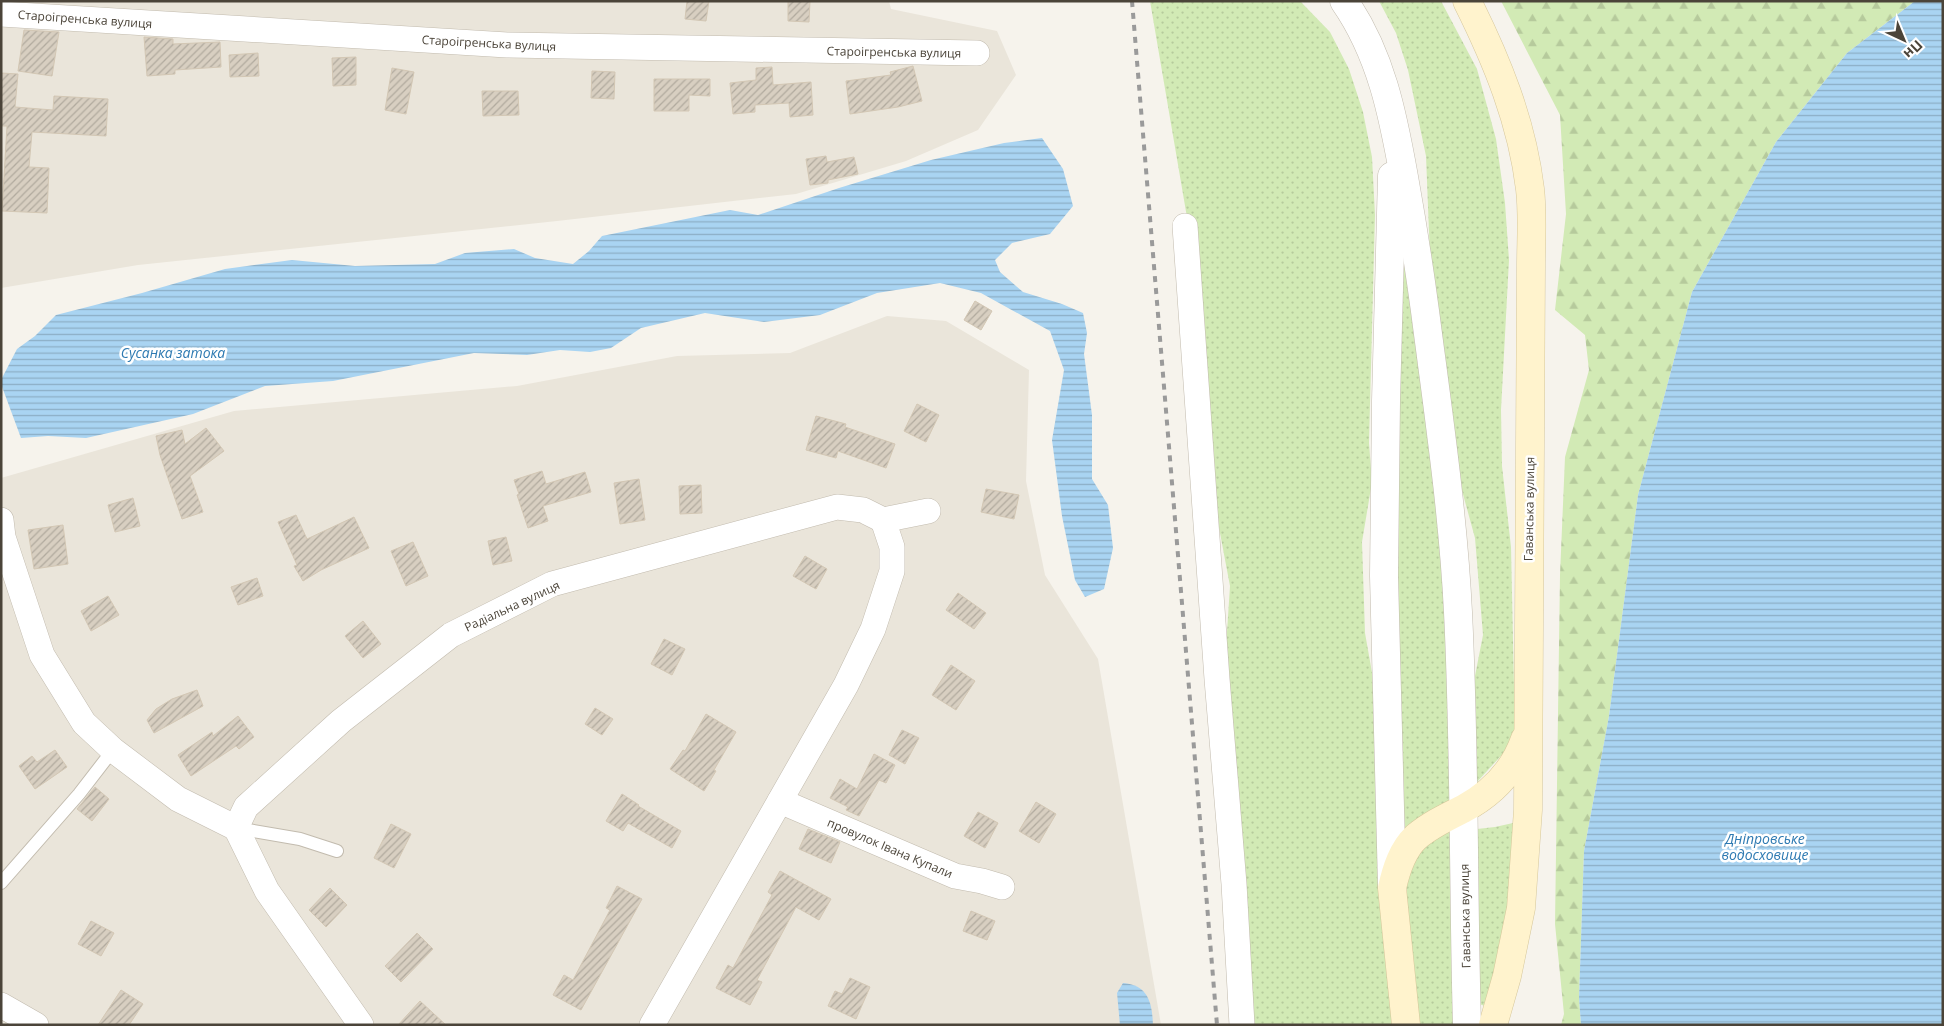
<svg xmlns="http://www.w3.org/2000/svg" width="1944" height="1026" viewBox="0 0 1944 1026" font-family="'Open Sans',sans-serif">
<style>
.residential{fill:#eae5da}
.grass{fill:url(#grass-dots)}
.forest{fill:url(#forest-firs)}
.water{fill:url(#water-rules)}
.building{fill:url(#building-hatch);stroke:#d3c7b4}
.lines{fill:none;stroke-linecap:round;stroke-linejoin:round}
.service-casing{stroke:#c2bbae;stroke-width:14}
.minor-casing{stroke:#c2bbae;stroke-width:26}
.tertiary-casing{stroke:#c2bbae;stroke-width:29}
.secondary-casing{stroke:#d6c79b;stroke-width:29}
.service{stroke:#fff;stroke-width:12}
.minor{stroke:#fff;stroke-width:25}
.tertiary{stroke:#fff;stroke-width:28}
.secondary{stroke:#fff3cd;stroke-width:28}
.rail{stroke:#9a9a9a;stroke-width:4;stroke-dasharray:6 6;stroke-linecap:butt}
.labels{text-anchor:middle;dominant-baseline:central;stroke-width:5;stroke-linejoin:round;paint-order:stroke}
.street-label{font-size:12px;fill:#4b4439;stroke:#fff}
.water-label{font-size:14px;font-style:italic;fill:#2e7ab2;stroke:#fff}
</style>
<defs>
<pattern id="grass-dots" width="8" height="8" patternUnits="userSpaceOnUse" patternTransform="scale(1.25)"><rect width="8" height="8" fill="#d2eab5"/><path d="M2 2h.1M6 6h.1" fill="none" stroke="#b6ca9c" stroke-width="1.8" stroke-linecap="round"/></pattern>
<pattern id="forest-firs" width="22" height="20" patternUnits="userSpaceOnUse" patternTransform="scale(1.25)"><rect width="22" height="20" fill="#d2eab5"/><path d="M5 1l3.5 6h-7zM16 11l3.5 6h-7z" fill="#b6ca9c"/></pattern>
<pattern id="water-rules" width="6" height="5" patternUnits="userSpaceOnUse" patternTransform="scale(1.25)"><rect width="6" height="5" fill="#a9d4f2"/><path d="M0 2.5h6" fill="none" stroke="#8caec5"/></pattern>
<pattern id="building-hatch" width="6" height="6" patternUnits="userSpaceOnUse" patternTransform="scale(1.25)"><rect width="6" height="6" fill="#d8cfc1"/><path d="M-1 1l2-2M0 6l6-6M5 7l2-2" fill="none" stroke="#b1aa9e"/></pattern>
</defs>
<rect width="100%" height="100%" fill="#f6f3ec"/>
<!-- residential -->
<g class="residential">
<path d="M1 1H889L891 9 997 31 1016 75 978 130 906 161 796 194 557 221 138 265 1 288Z"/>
<path d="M887 316 946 321 1029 370 1026 481 1045 575 1098 659 1161 1025H1V478L234 411 517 386 677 356 790 353Z"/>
</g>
<!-- grass -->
<g class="grass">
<path d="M1150 1H1300L1330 32 1349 69 1363 112 1372 157 1375 215 1369 443 1372 482 1362 542 1365 633 1376 695 1395 1025H1250L1224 678 1230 586 1213 496 1190 235Z"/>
<path d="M1379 1H1441L1477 69 1496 139 1505 203 1509 260 1501 410 1502 466 1511 547 1515 733 1510 746 1477 782 1474 681 1483 635 1475 538 1461 487 1430 257 1426 156 1408 70 1396 33Z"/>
<path d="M1402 261H1405L1442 544 1452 799 1403 832 1397 527Z"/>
<path d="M1513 823 1514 851 1505 937 1485 1006 1479 1004 1477 829 1495 827Z"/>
<path d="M1452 829 1456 1025H1418L1407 914V876L1414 858 1424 847 1437 837Z"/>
</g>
<!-- forest -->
<path class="forest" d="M1501 1H1915L1847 53 1776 142 1692 292 1638 495 1609 716 1584 851 1579 998 1581 1025H1561L1564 1014 1555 924 1560 575 1565 457 1589 370 1585 335 1555 310 1566 214 1560 115Z"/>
<!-- water -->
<g class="water">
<path d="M1915 1H1943V1025H1581L1579 998 1584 851 1609 716 1638 495 1692 292 1776 142 1847 53Z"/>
<path d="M1042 138 1063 169 1073 206 1050 234 1012 243 995 260 1000 272 1023 292 1062 304 1083 313 1087 333 1084 354 1092 415V479L1108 505 1113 548 1104 589 1085 597 1075 580 1062 516 1052 440 1064 370 1050 331 981 293 940 283 877 293 820 315 764 322 705 313 641 328 611 348 590 352 560 350 527 355 474 353 333 381 265 386 193 414 86 438 48 436 21 438 1 384V380L17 349 35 336 56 315 142 293 225 269 292 260 355 266 435 264 465 253 514 249 535 258 573 264 589 251 602 236 730 210 758 215 839 188 931 160 1004 143Z"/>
<path d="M1123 983C1148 985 1152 1002 1153 1025H1120L1117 993Z"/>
</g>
<!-- building -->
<g class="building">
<path d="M687 1H709L706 21 685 19Z"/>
<path d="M788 1H810L809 22 788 21Z"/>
<path d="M24 30 59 32 52 76 18 71Z"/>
<path d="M144 37 173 39V44L220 42 221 67 175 70V74L147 76Z"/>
<path d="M258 53 259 76 230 77 229 55Z"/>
<path d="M356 57V85L333 86 332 58Z"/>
<path d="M913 66 922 101 898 107 850 114 846 81 891 75 890 72Z"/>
<path d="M772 67 773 85 811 82 813 115 790 117 789 103 755 105V112L733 114 730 83 756 80V68Z"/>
<path d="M392 68 414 72 406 114 385 110Z"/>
<path d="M592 71 615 72 614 99 591 98Z"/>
<path d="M1 73 18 74 15 107 53 110 54 96 108 99 106 136 32 132 29 167 49 168 47 213 2 211 7 126H1Z"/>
<path d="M654 79H710V96L689 95V111H654Z"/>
<path d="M482 91H518L519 115 483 116Z"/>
<path d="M826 156 827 162 854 157 858 174 828 180V183L810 185 806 159Z"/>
<path d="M975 301 992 311 981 330 964 320Z"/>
<path d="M917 404 939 415 926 442 904 431Z"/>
<path d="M816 416 846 424 845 427 895 444 886 468 838 451 836 458 806 450Z"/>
<path d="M206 428 224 451 190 476 203 512 182 519 160 455 156 436 182 430 185 444Z"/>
<path d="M542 471 546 484 585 472 591 492 543 506 548 521 528 528 517 495 519 494 514 480Z"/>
<path d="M639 479 645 520 620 524 614 483Z"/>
<path d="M701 485 702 513 680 514 679 486Z"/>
<path d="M986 489 1019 495 1014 519 981 512Z"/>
<path d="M133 498 140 526 115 532 108 505Z"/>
<path d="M296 515 307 539 354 517 369 548 321 570 303 581 294 566 297 565 278 522Z"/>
<path d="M63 525 68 564 34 569 28 530Z"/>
<path d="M506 537 512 561 493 565 488 541Z"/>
<path d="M413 542 428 576 406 586 391 551Z"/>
<path d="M805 556 827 569 816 589 793 576Z"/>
<path d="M257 578 263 596 238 605 231 587Z"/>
<path d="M958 593 986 613 974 629 946 610Z"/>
<path d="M108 596 119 615 91 631 81 611Z"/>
<path d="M363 621 381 644 363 658 345 636Z"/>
<path d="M664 639 685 649 672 675 651 664Z"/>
<path d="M951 665 975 681 956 710 932 695Z"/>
<path d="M197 690 203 706 154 733 147 720 156 709 172 699Z"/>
<path d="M595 708 613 719 602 735 585 724Z"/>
<path d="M706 714 736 732 714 770 716 771 704 791 670 769 683 750 685 751Z"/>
<path d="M238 716 254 737 239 749 236 746 191 776 178 755 212 732 213 736Z"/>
<path d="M902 730 919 738 905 764 889 755Z"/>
<path d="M55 750 67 767 35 789 19 766 32 756 37 762Z"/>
<path d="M874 754 895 765 886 783 879 780 859 816 846 810 848 807 830 798 840 779 857 789Z"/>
<path d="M95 787 109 799 92 821 77 809Z"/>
<path d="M622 794 639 805 638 806 681 831 672 848 628 823 623 831 606 821Z"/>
<path d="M1036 802 1056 814 1039 843 1019 831Z"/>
<path d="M978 812 998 823 985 848 964 836Z"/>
<path d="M391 824 411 834 394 868 374 858Z"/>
<path d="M808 829 840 842 831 863 799 849Z"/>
<path d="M780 871 831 899 819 920 796 907 757 980 762 982 750 1005 716 988 728 965 733 968 772 895 768 892Z"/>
<path d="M617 886 642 899 581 1010 553 995 564 975 573 980 610 910 606 908Z"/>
<path d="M330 888 347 905 326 927 309 910Z"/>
<path d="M971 911 995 921 987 940 963 931Z"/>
<path d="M91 921 114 933 101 956 78 944Z"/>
<path d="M417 933 433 949 401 982 385 966Z"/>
<path d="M850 978 870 987 856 1019 828 1006 835 991 842 994Z"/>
<path d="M121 990 143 1004 129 1025H98Z"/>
<path d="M420 1001 446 1025H398Z"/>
</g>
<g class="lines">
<defs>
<g id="service">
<path d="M236 828 300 839 337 851"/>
<path d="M1 883 79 794 113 750"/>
</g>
<g id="minor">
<path d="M1 14 507 45 977 53"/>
<path d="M1185 226 1217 679 1234 884 1242 1025"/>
<path d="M1 520 3 537 42 655 84 723 113 750 178 799 236 828"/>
<path d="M780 801 955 876 982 881 1002 887"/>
<path d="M236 828 246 807 341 721 451 635 552 584 837 507 863 510 883 520 928 511"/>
<path d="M236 828 267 891 361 1025"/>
<path d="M1 1005 36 1025"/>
<path d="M652 1025 846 685 873 629 892 571V547L883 520"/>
</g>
<g id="tertiary">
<path d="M1344 1C1381 54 1393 115 1404 177 1412 222 1419 266 1425 311 1438 411 1453 512 1458 612 1465 750 1463 887 1467 1025"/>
<path d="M1392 885 1384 576 1386 401 1392 176"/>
</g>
<g id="secondary">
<path d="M1467 1C1497 61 1522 122 1530 189 1533 214 1531 241 1531 266L1528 810 1521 908 1507 976 1493 1025"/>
<path d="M1406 1025 1392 888C1396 870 1402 850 1416 837 1430 825 1447 817 1463 809 1493 793 1514 771 1525 739"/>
</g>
</defs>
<!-- service casing -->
<use href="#service" class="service-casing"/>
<!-- minor casing -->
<use href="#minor" class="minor-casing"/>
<!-- tertiary casing -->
<use href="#tertiary" class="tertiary-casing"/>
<!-- secondary casing -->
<use href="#secondary" class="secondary-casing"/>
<!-- service -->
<use href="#service" class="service"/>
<!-- minor -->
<use href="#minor" class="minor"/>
<!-- tertiary -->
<use href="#tertiary" class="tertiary"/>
<!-- secondary -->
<use href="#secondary" class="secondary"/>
<!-- rail -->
<path class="rail" d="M1132 1 1217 1025"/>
</g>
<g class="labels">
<!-- street labels -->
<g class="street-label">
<text transform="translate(85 19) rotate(4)">Староігренська вулиця</text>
<text transform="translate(489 43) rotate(3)">Староігренська вулиця</text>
<text transform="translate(894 52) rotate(1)">Староігренська вулиця</text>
<text transform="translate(1529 509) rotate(-89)">Гаванська вулиця</text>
<text transform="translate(512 606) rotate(-25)">Радіальна вулиця</text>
<text transform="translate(890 848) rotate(23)">провулок Івана Купали</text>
<text transform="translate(1465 916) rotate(-91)">Гаванська вулиця</text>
</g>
<!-- water labels -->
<g class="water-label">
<text x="173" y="352">Сусанка затока</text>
<text x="1765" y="838">Дніпровське<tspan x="1765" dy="16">водосховище</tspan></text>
</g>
</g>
<!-- border -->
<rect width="1944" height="1026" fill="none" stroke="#4b4439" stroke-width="5"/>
<!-- north arrow -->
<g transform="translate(1904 40) rotate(136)" stroke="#ffffff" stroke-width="4" paint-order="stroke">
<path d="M0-4L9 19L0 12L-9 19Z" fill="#4b4439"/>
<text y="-8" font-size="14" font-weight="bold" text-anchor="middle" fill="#4b4439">Пн</text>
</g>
</svg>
